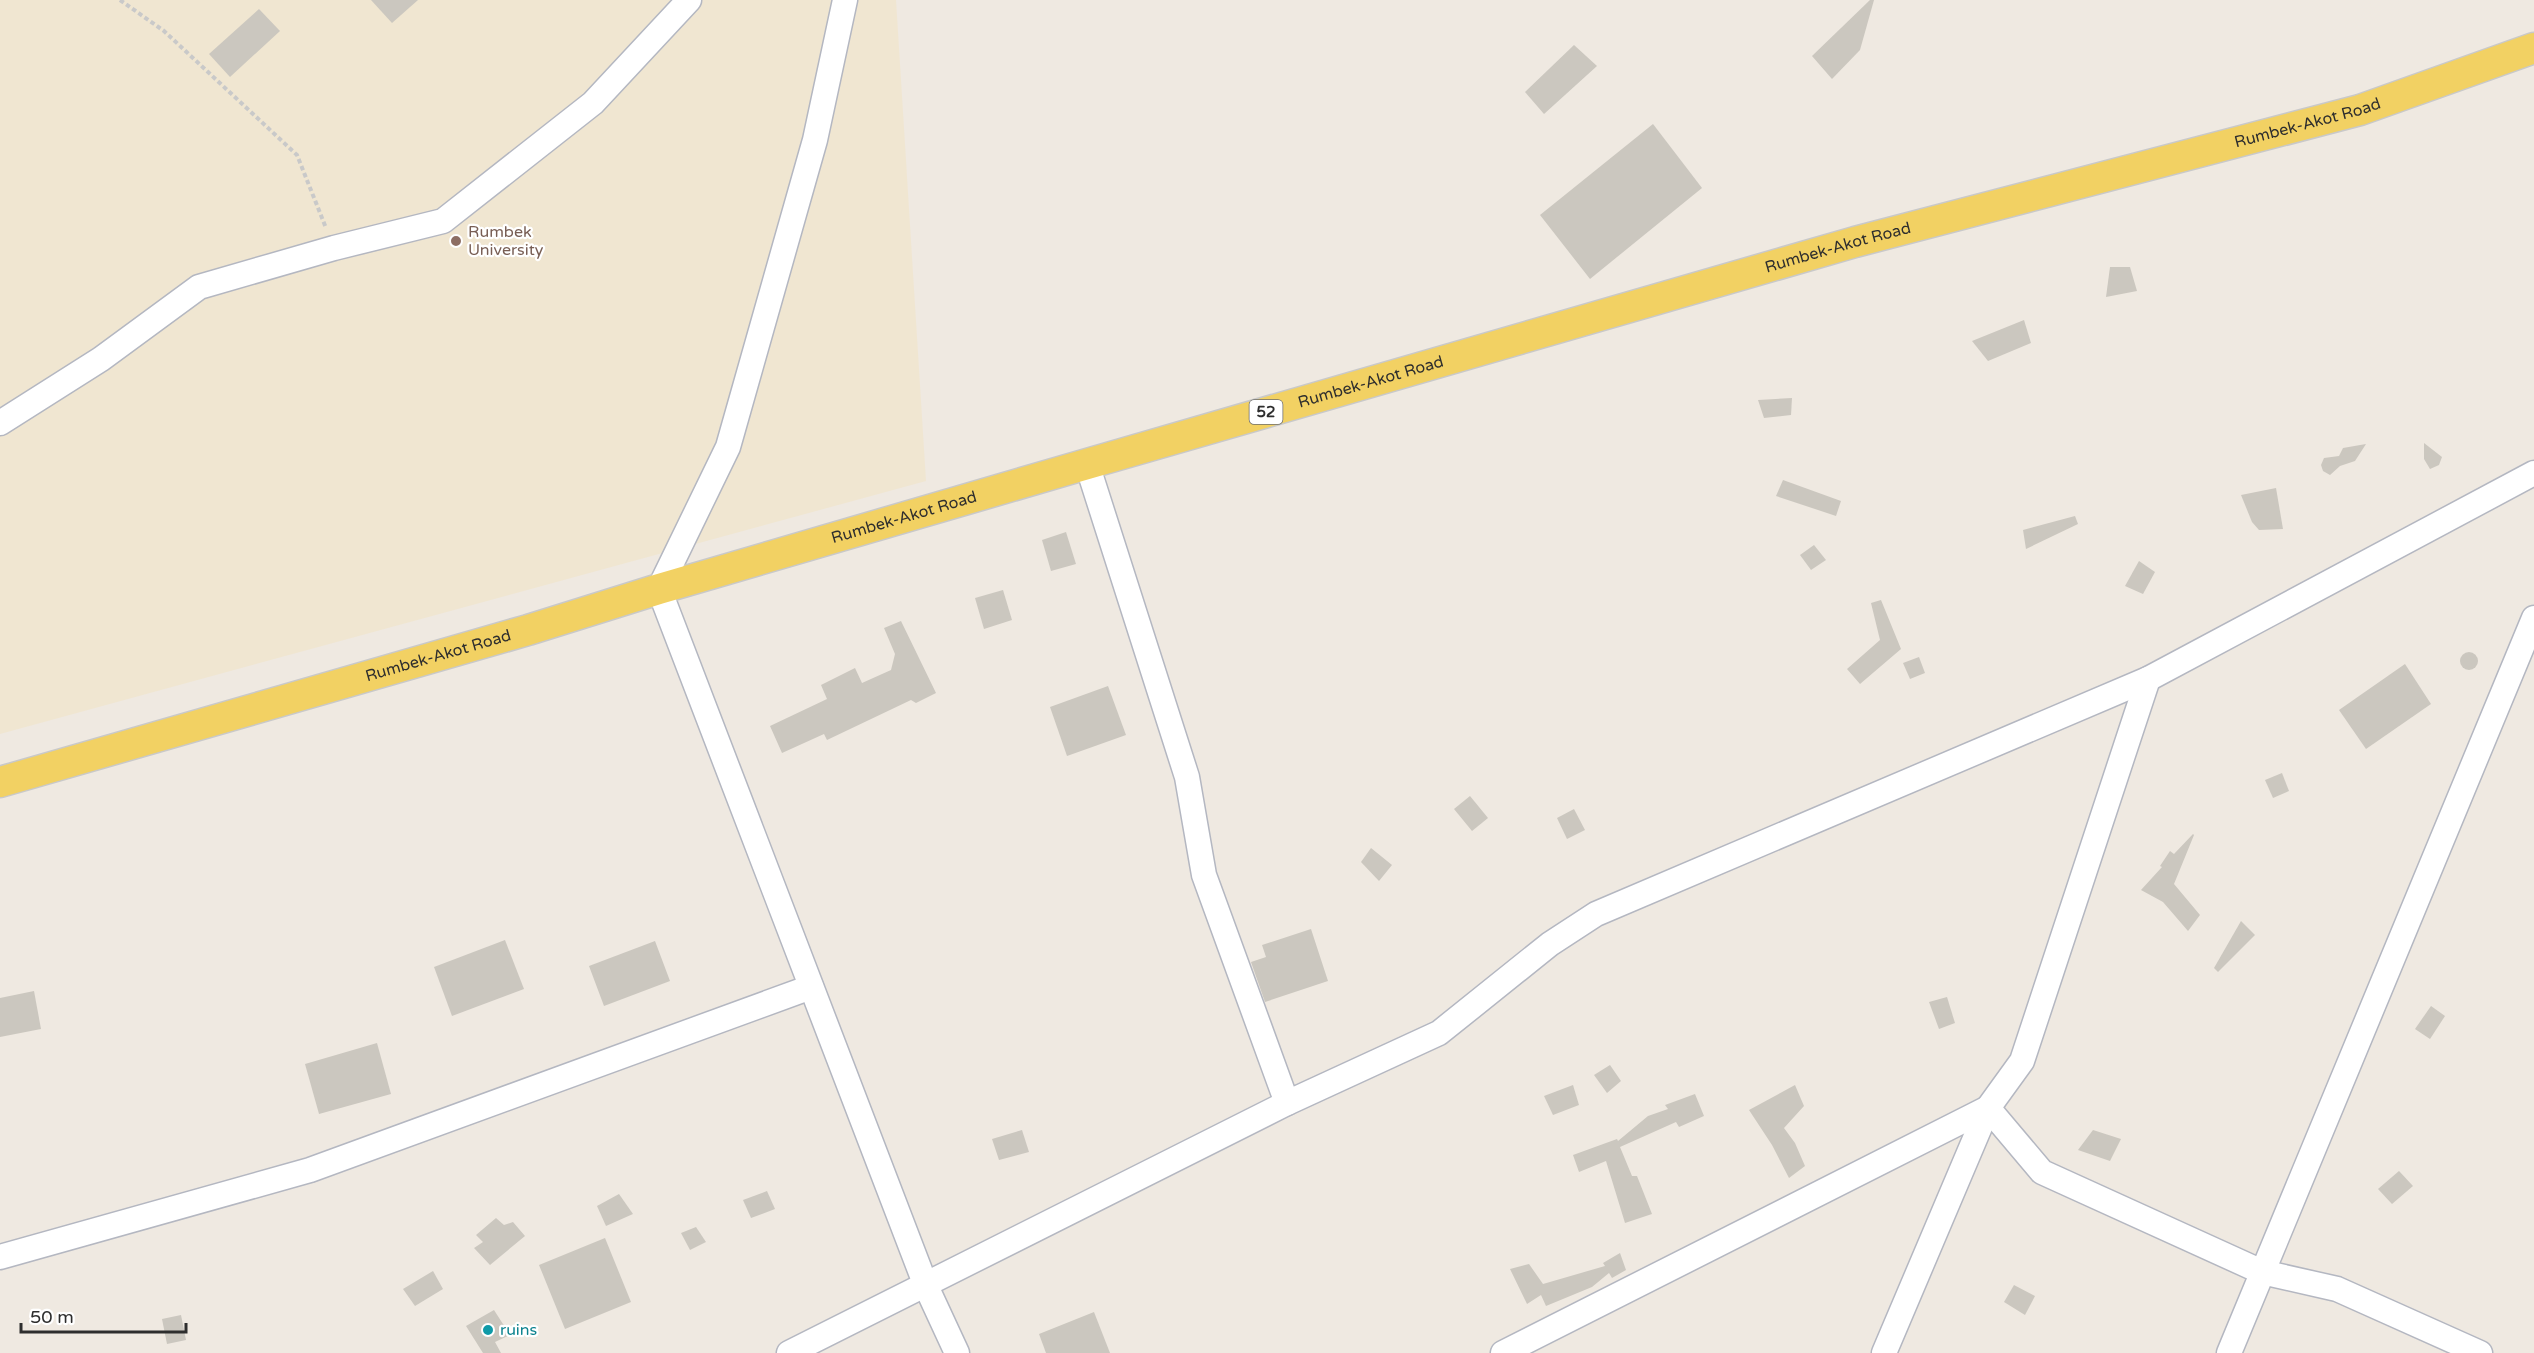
<svg xmlns="http://www.w3.org/2000/svg" width="2534" height="1353" viewBox="0 0 2534 1353" font-family="'Varela Round',sans-serif">
<style>
.education{fill:#f0e6d1}
.building{fill:#cbc7bf}
.lines{fill:none;stroke-linecap:round;stroke-linejoin:round}
.minor-casing{stroke:#b4b7c1;stroke-width:27}
.major-casing{stroke:#c9c9c9;stroke-width:33}
.path{stroke:#c9c9c9;stroke-width:4;stroke-dasharray:4.5 3;stroke-linecap:butt}
.minor{stroke:#fff;stroke-width:24}
.major{stroke:#f2d163;stroke-width:30}
.education-dot{fill:#8d6e63;stroke:#fff;stroke-width:2}
.culture-dot{fill:#0f9aa8;stroke:#fff;stroke-width:2}
.labels{text-anchor:middle;dominant-baseline:central;stroke-width:4.5;stroke-linejoin:round;paint-order:stroke}
.shield{fill:#fff;stroke:#6d6d6d;stroke-width:1.5}
.shield-label{font-size:15px;font-weight:bold;fill:#2e2e2e}
.street-label{font-size:16px;fill:#2e2e2e;stroke:#fff}
.education-label{font-size:16px;fill:#785e54;stroke:#fff;text-anchor:start}
.culture-label{font-size:16px;fill:#0d838f;stroke:#fff;text-anchor:start}
</style>
<rect width="100%" height="100%" fill="#efe9e1"/>
<!-- education -->
<path class="education" d="M0 0H896L926 481 0 734Z"/>
<!-- building -->
<g class="building">
<path d="M371 0H418L392 23Z"/>
<path d="M1870 0H1874L1860 50 1832 79 1812 56Z"/>
<path d="M259 9 280 31 230 77 209 54Z"/>
<path d="M1574 45 1597 66 1544 114 1525 92Z"/>
<path d="M1653 124 1702 188 1590 279 1540 215Z"/>
<path d="M2110 267H2130L2137 291 2106 297Z"/>
<path d="M2024 320 2031 343 1988 361 1972 341Z"/>
<path d="M1792 398 1791 415 1764 418 1758 400Z"/>
<path d="M2424 443 2442 457 2439 465 2430 469 2424 459Z"/>
<path d="M2366 444 2355 461 2340 466 2330 475 2323 471 2321 465 2324 458 2339 456 2343 448Z"/>
<path d="M1783 480 1841 501 1836 516 1776 496Z"/>
<path d="M2276 488 2283 529 2259 530 2252 522 2241 495Z"/>
<path d="M2075 516 2078 524 2026 549 2023 530Z"/>
<path d="M1066 532 1076 564 1051 571 1042 540Z"/>
<path d="M1814 545 1826 560 1811 570 1800 555Z"/>
<path d="M2139 561 2155 572 2143 594 2125 586Z"/>
<path d="M1003 590 1012 620 984 629 975 598Z"/>
<path d="M1881 600 1901 649 1860 684 1847 669 1880 640 1871 603Z"/>
<path d="M901 621 936 693 916 703 911 700 827 740 824 734 782 753 770 726 827 699 821 685 855 668 862 683 891 670 895 654 884 628Z"/>
<circle cx="2469" cy="661" r="9"/>
<path d="M1919 657 1925 673 1910 679 1903 663Z"/>
<path d="M2405 664 2431 704 2366 749 2339 710Z"/>
<path d="M1108 686 1126 735 1067 756 1050 707Z"/>
<path d="M2282 773 2289 791 2273 798 2265 780Z"/>
<path d="M1470 796 1488 818 1472 831 1454 809Z"/>
<path d="M1574 809 1585 830 1567 839 1557 818Z"/>
<path d="M2193 834 2194 835 2174 884 2200 915 2188 931 2163 902 2141 890 2162 867 2160 866 2170 851 2174 854Z"/>
<path d="M1371 848 1392 865 1379 881 1361 862Z"/>
<path d="M2241 921 2255 935 2218 972 2214 968Z"/>
<path d="M1311 929 1328 981 1265 1002 1251 962 1266 957 1262 945Z"/>
<path d="M505 940 524 989 452 1016 434 967Z"/>
<path d="M655 941 670 981 604 1006 589 966Z"/>
<path d="M34 991 41 1029 0 1037V998Z"/>
<path d="M1947 997 1955 1023 1939 1029 1929 1002Z"/>
<path d="M2431 1006 2445 1016 2430 1039 2415 1029Z"/>
<path d="M377 1043 391 1094 319 1114 305 1064Z"/>
<path d="M1610 1065 1621 1081 1607 1093 1594 1075Z"/>
<path d="M1573 1085 1579 1105 1553 1115 1544 1096Z"/>
<path d="M1795 1085 1804 1106 1784 1128 1795 1143 1805 1166 1789 1178 1772 1145 1749 1110Z"/>
<path d="M1695 1094 1704 1116 1679 1127 1676 1122 1620 1147 1632 1176H1637L1652 1214 1625 1223 1606 1161 1579 1172 1573 1155 1617 1139 1618 1141 1648 1116 1668 1109 1665 1105Z"/>
<path d="M1022 1130 1029 1152 999 1160 992 1139Z"/>
<path d="M2093 1130 2121 1139 2110 1161 2078 1150Z"/>
<path d="M2399 1171 2413 1186 2392 1204 2378 1189Z"/>
<path d="M767 1191 775 1209 751 1218 743 1200Z"/>
<path d="M619 1194 633 1214 606 1226 597 1206Z"/>
<path d="M496 1218 504 1225 513 1222 525 1236 490 1265 474 1248 483 1242 476 1235Z"/>
<path d="M696 1227 706 1242 690 1250 681 1233Z"/>
<path d="M605 1238 631 1302 565 1329 539 1265Z"/>
<path d="M1620 1253 1626 1270 1612 1278 1609 1273 1592 1287 1546 1306 1541 1295 1527 1304 1510 1269 1529 1264 1543 1284 1605 1266 1603 1263Z"/>
<path d="M433 1271 443 1289 415 1306 403 1289Z"/>
<path d="M2014 1285 2035 1296 2025 1315 2004 1302Z"/>
<path d="M494 1310 510 1335 495 1342 501 1353H483L466 1326Z"/>
<path d="M1094 1312 1110 1353H1046L1039 1334Z"/>
<path d="M181 1315 186 1340 167 1344 162 1319Z"/>
</g>
<g class="lines">
<defs>
<g id="minor">
<path d="M845 0 815 140 728 447 659 589 926 1286 957 1353"/>
<path d="M0 423 101 359 199 287 334 248 443 221 593 103 689 0"/>
<path d="M1087 464 1187 777 1204 875 1287 1103"/>
<path d="M0 1257 310 1170 811 987"/>
<path d="M789 1353 1287 1103 1439 1033 1550 944 1596 914 2148 679 2534 473"/>
<path d="M1503 1353 1988 1108 2042 1172 2262 1272 2337 1289 2480 1353"/>
<path d="M1884 1353 1988 1108 2022 1061 2148 679"/>
<path d="M2229 1353 2534 618"/>
</g>
<g id="major">
<path id="s1" d="M0 782 528 630 659 589 1087 464 1855 242 2360 110 2534 48"/>
</g>
</defs>
<!-- minor casing -->
<use href="#minor" class="minor-casing"/>
<!-- major casing -->
<use href="#major" class="major-casing"/>
<!-- path -->
<path class="path" d="M120 0 164 31 297 155 326 228"/>
<!-- minor -->
<use href="#minor" class="minor"/>
<!-- major -->
<use href="#major" class="major"/>
</g>
<!-- markers -->
<circle class="education-dot" cx="456" cy="241" r="6"/>
<circle class="culture-dot" cx="488" cy="1330" r="6"/>
<g class="labels">
<!-- shield labels -->
<rect class="shield" x="1249.5" y="400" width="33" height="24" rx="4.5"/>
<g class="shield-label">
<text x="1266" y="412">52</text>
</g>
<!-- street labels -->
<g class="street-label">
<text stroke="none"><textPath href="#s1" startOffset="2400">Rumbek-Akot Road</textPath></text>
<text stroke="none"><textPath href="#s1" startOffset="1914">Rumbek-Akot Road</textPath></text>
<text stroke="none"><textPath href="#s1" startOffset="1428">Rumbek-Akot Road</textPath></text>
<text stroke="none"><textPath href="#s1" startOffset="942">Rumbek-Akot Road</textPath></text>
<text stroke="none"><textPath href="#s1" startOffset="456">Rumbek-Akot Road</textPath></text>
</g>
<!-- education labels -->
<g class="education-label">
<text x="468" y="232">Rumbek<tspan x="468" dy="18">University</tspan></text>
</g>
<!-- culture labels -->
<g class="culture-label">
<text x="500" y="1330">ruins</text>
</g>
</g>
<!-- scale -->
<path d="M21 1323v9h165v-9" fill="none" stroke="#2e2e2e" stroke-width="3"/>
<text x="30" y="1323" font-size="18" fill="#2e2e2e" stroke="#ffffff" stroke-width="4.5" paint-order="stroke">50 m</text>
</svg>
